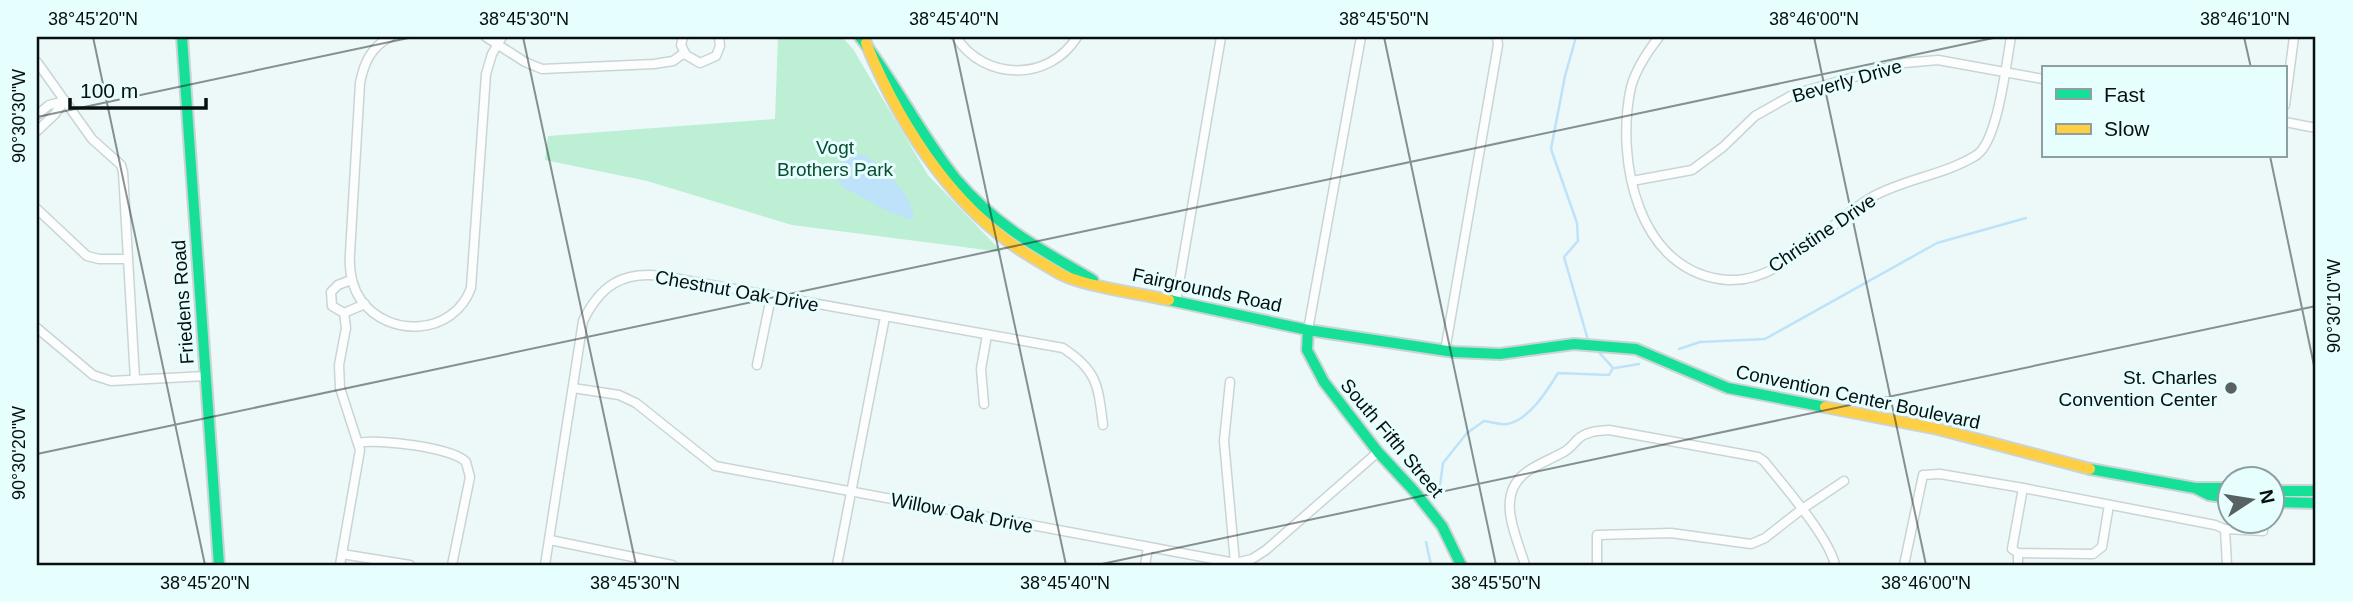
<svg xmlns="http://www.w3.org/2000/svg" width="2353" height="602" viewBox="0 0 2353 602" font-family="Arial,sans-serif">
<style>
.green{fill:#bcefd4}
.water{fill:#bee2f9}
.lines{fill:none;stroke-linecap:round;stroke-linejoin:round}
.stream{stroke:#bee2f9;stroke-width:2.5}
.street-casing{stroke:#cad4d5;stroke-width:11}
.fast-casing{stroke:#cad4d5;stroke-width:14}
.slow-casing{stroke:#cad4d5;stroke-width:14}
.street{stroke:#fcfefe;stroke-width:8}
.fast{stroke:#16e098;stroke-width:10}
.slow{stroke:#ffcf43;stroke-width:10}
.ticks{fill:none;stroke:#071011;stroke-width:2;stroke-opacity:0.45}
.poi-dot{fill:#586262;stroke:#e7feff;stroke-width:2.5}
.labels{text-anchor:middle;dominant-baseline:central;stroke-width:6;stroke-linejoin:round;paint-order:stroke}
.street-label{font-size:19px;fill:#071011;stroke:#e7feff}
.park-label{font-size:19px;fill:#074e2e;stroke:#e7feff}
.poi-label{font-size:19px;fill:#071011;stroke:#e7feff;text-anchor:end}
.neatline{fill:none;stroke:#071011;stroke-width:2.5}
.ticks-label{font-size:18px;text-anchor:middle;fill:#071011}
</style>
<rect width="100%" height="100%" fill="#edf9f9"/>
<!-- green -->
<path class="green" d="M778 37H842L853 49 928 175 1002 252 792 225 647 181 545 160 548 136 775 119Z"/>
<!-- water -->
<path class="water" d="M851 155C855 155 859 154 863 155 879 160 919 202 913 220 888 213 880 207 858 195 854 192 846 190 843 187 833 177 841 160 851 155Z"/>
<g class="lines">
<!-- stream -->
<g class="stream">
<path d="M1576 37 1565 76 1551 149 1577 223 1578 241 1564 257 1588 340"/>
<path d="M1679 349 1700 342 1765 339 1937 243 2026 218"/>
<path d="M1615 368 1639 364"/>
<path d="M1439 493 1443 463 1467 433 1484 421C1491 422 1500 425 1507 424 1529 420 1547 391 1558 373L1609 375 1613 368 1597 350"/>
<path d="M1426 542 1431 565"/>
</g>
<defs>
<g id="street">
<path d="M390 37C371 47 364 63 360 83L350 253C349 269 351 286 361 300 389 339 454 335 471 288L486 74 492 54 502 37"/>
<path d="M486 37 525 62 542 69 654 64 673 61 684 53"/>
<path d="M683 37 681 45 686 55 700 63 716 56 720 46 719 37"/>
<path d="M956 37C984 81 1049 82 1077 37"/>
<path d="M1659 37C1648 51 1636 69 1631 87 1615 160 1638 274 1728 280 1782 283 1828 223 1872 197 1904 179 1944 175 1975 156 1998 144 2006 63 2011 37"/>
<path d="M37 62 92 139 121 165 123 172 135 379"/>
<path d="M2285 105 2294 37"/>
<path d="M37 115 49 105 65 101"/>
<path d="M2285 122 2316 128"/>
<path d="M37 131 54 115 65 101"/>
<path d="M1632 181 1692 170 1723 147 1755 116 1794 94 1904 63 1938 60 2043 79"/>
<path d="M37 209 87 256 99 259H128"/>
<path d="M351 280 338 285 331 292 332 306 344 313 365 304"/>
<path d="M1176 301 1221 37"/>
<path d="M37 328 93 375 111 381 206 376"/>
<path d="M1308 330 1361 37"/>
<path d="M1445 351 1498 45 1497 37"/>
<path d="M757 365 771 297"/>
<path d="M1230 382 1224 441 1235 563"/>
<path d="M573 388 619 395 636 403 715 466 1235 563 1252 559 1266 550 1378 452"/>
<path d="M984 404 981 369 987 335"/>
<path d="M359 443C376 438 455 448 466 462L470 477 452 565"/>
<path d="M2023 488 2012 549 2018 553 2093 554 2102 547 2109 505"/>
<path d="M2225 529 2227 565"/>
<path d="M550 540 672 565"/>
<path d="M342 554 410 565"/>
<path d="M340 565 360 450 340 388 339 365 346 328 344 313"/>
<path d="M545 565 583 321C600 286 622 271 662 276L1063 348C1098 371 1098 386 1103 425"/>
<path d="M837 565 885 317"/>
<path d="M1145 565 1148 548"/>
<path d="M1525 565C1516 534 1494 494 1528 471 1538 464 1551 459 1562 453 1569 450 1573 444 1578 439 1587 431 1598 431 1609 430L1758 457 1764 461C1783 485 1829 537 1835 565"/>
<path d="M1597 565V535L1671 533 1751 544 1765 538 1802 509 1844 481"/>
<path d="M1904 565 1923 475 1940 474 2023 488 2215 525 2225 529 2263 531V522"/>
<path d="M2018 565V553"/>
</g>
<g id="fast">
<path d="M182 37 219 565"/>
<path d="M860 37C895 82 920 134 956 179 997 227 1040 249 1093 280"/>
<path d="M1169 300 1308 330 1454 352 1500 354 1574 344 1636 349 1728 388 1825 407"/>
<path d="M1308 330 1307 350 1324 382 1378 452 1415 492 1442 526 1461 565"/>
<path d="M2090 469 2195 488H2230"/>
<path d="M2195 488 2209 495 2230 498"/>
<path d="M2272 491H2316"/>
<path d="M2272 502 2316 503"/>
</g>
<g id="slow">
<path d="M866 43C902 130 958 217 1042 263 1051 268 1060 275 1070 278 1100 289 1137 293 1169 300"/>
<path d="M1825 407 1938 429 2090 469"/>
</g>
</defs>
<!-- street casing -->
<use href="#street" class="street-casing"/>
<!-- fast casing -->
<use href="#fast" class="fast-casing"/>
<!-- slow casing -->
<use href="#slow" class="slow-casing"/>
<!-- street -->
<use href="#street" class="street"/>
<!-- fast -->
<use href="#fast" class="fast"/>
<!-- slow -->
<use href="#slow" class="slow"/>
</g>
<!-- ticks -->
<path class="ticks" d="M93 37 205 565M523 37 636 565M953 37 1066 565M1384 37 1496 565M1814 37 1926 565M2244 37 2251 68M37 117 413 37M2270 156 2316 375M37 454 1998 37M1097 565 2316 306"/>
<!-- markers -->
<circle class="poi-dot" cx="2231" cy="388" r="7"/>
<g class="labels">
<!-- street labels -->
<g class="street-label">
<text transform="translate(1847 81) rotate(-16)">Beverly Drive</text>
<text transform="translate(1822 233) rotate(-34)">Christine Drive</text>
<text transform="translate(1207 290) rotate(12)">Fairgrounds Road</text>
<text transform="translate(737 291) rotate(10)">Chestnut Oak Drive</text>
<text transform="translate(183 302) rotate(-94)">Friedens Road</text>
<text transform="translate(1858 397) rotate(12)">Convention Center Boulevard</text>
<text transform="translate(1392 438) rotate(50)">South Fifth Street</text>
<text transform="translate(962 513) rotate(11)">Willow Oak Drive</text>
</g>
<!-- park labels -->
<g class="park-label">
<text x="835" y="147">Vogt<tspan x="835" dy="22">Brothers Park</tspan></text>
</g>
<!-- poi labels -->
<g class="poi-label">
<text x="2217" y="377">St. Charles<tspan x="2217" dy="22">Convention Center</tspan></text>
</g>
</g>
<!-- border -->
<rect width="2353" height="602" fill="none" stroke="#e7feff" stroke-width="77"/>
<!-- legend -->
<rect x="2042" y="66" width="245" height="91" fill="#e7feff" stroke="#8d9fa0" stroke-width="2"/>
<rect x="2056" y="89" width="35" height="10" fill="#16e098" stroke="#8d9fa0" stroke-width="2"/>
<text x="2104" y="102" font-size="21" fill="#071011">Fast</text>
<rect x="2056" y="124" width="35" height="10" fill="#ffcf43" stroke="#8d9fa0" stroke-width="2"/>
<text x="2104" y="136" font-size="21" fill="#071011">Slow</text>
<!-- north arrow -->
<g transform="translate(2251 500) rotate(78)"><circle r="33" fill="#e7feff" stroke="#8d9fa0" stroke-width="2"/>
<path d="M0-5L12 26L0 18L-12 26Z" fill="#586262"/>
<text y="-10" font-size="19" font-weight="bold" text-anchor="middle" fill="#071011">N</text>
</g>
<!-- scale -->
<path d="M70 98v10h136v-10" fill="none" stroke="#071011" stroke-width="3.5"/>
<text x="80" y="98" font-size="21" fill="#071011" stroke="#e7feff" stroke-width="5" paint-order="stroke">100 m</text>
<rect x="38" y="38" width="2276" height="526" class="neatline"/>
<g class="ticks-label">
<text x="93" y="25">38°45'20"N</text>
<text x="524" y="25">38°45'30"N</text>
<text x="954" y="25">38°45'40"N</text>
<text x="1384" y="25">38°45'50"N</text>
<text x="1814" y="25">38°46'00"N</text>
<text x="2245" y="25">38°46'10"N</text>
<text transform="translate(19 116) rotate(-90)" y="6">90°30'30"W</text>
<text transform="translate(2334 306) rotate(-90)" y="6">90°30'10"W</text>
<text transform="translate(19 453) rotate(-90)" y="6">90°30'20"W</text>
<text x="205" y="589">38°45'20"N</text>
<text x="635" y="589">38°45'30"N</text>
<text x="1065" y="589">38°45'40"N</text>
<text x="1496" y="589">38°45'50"N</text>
<text x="1926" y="589">38°46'00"N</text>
</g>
</svg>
